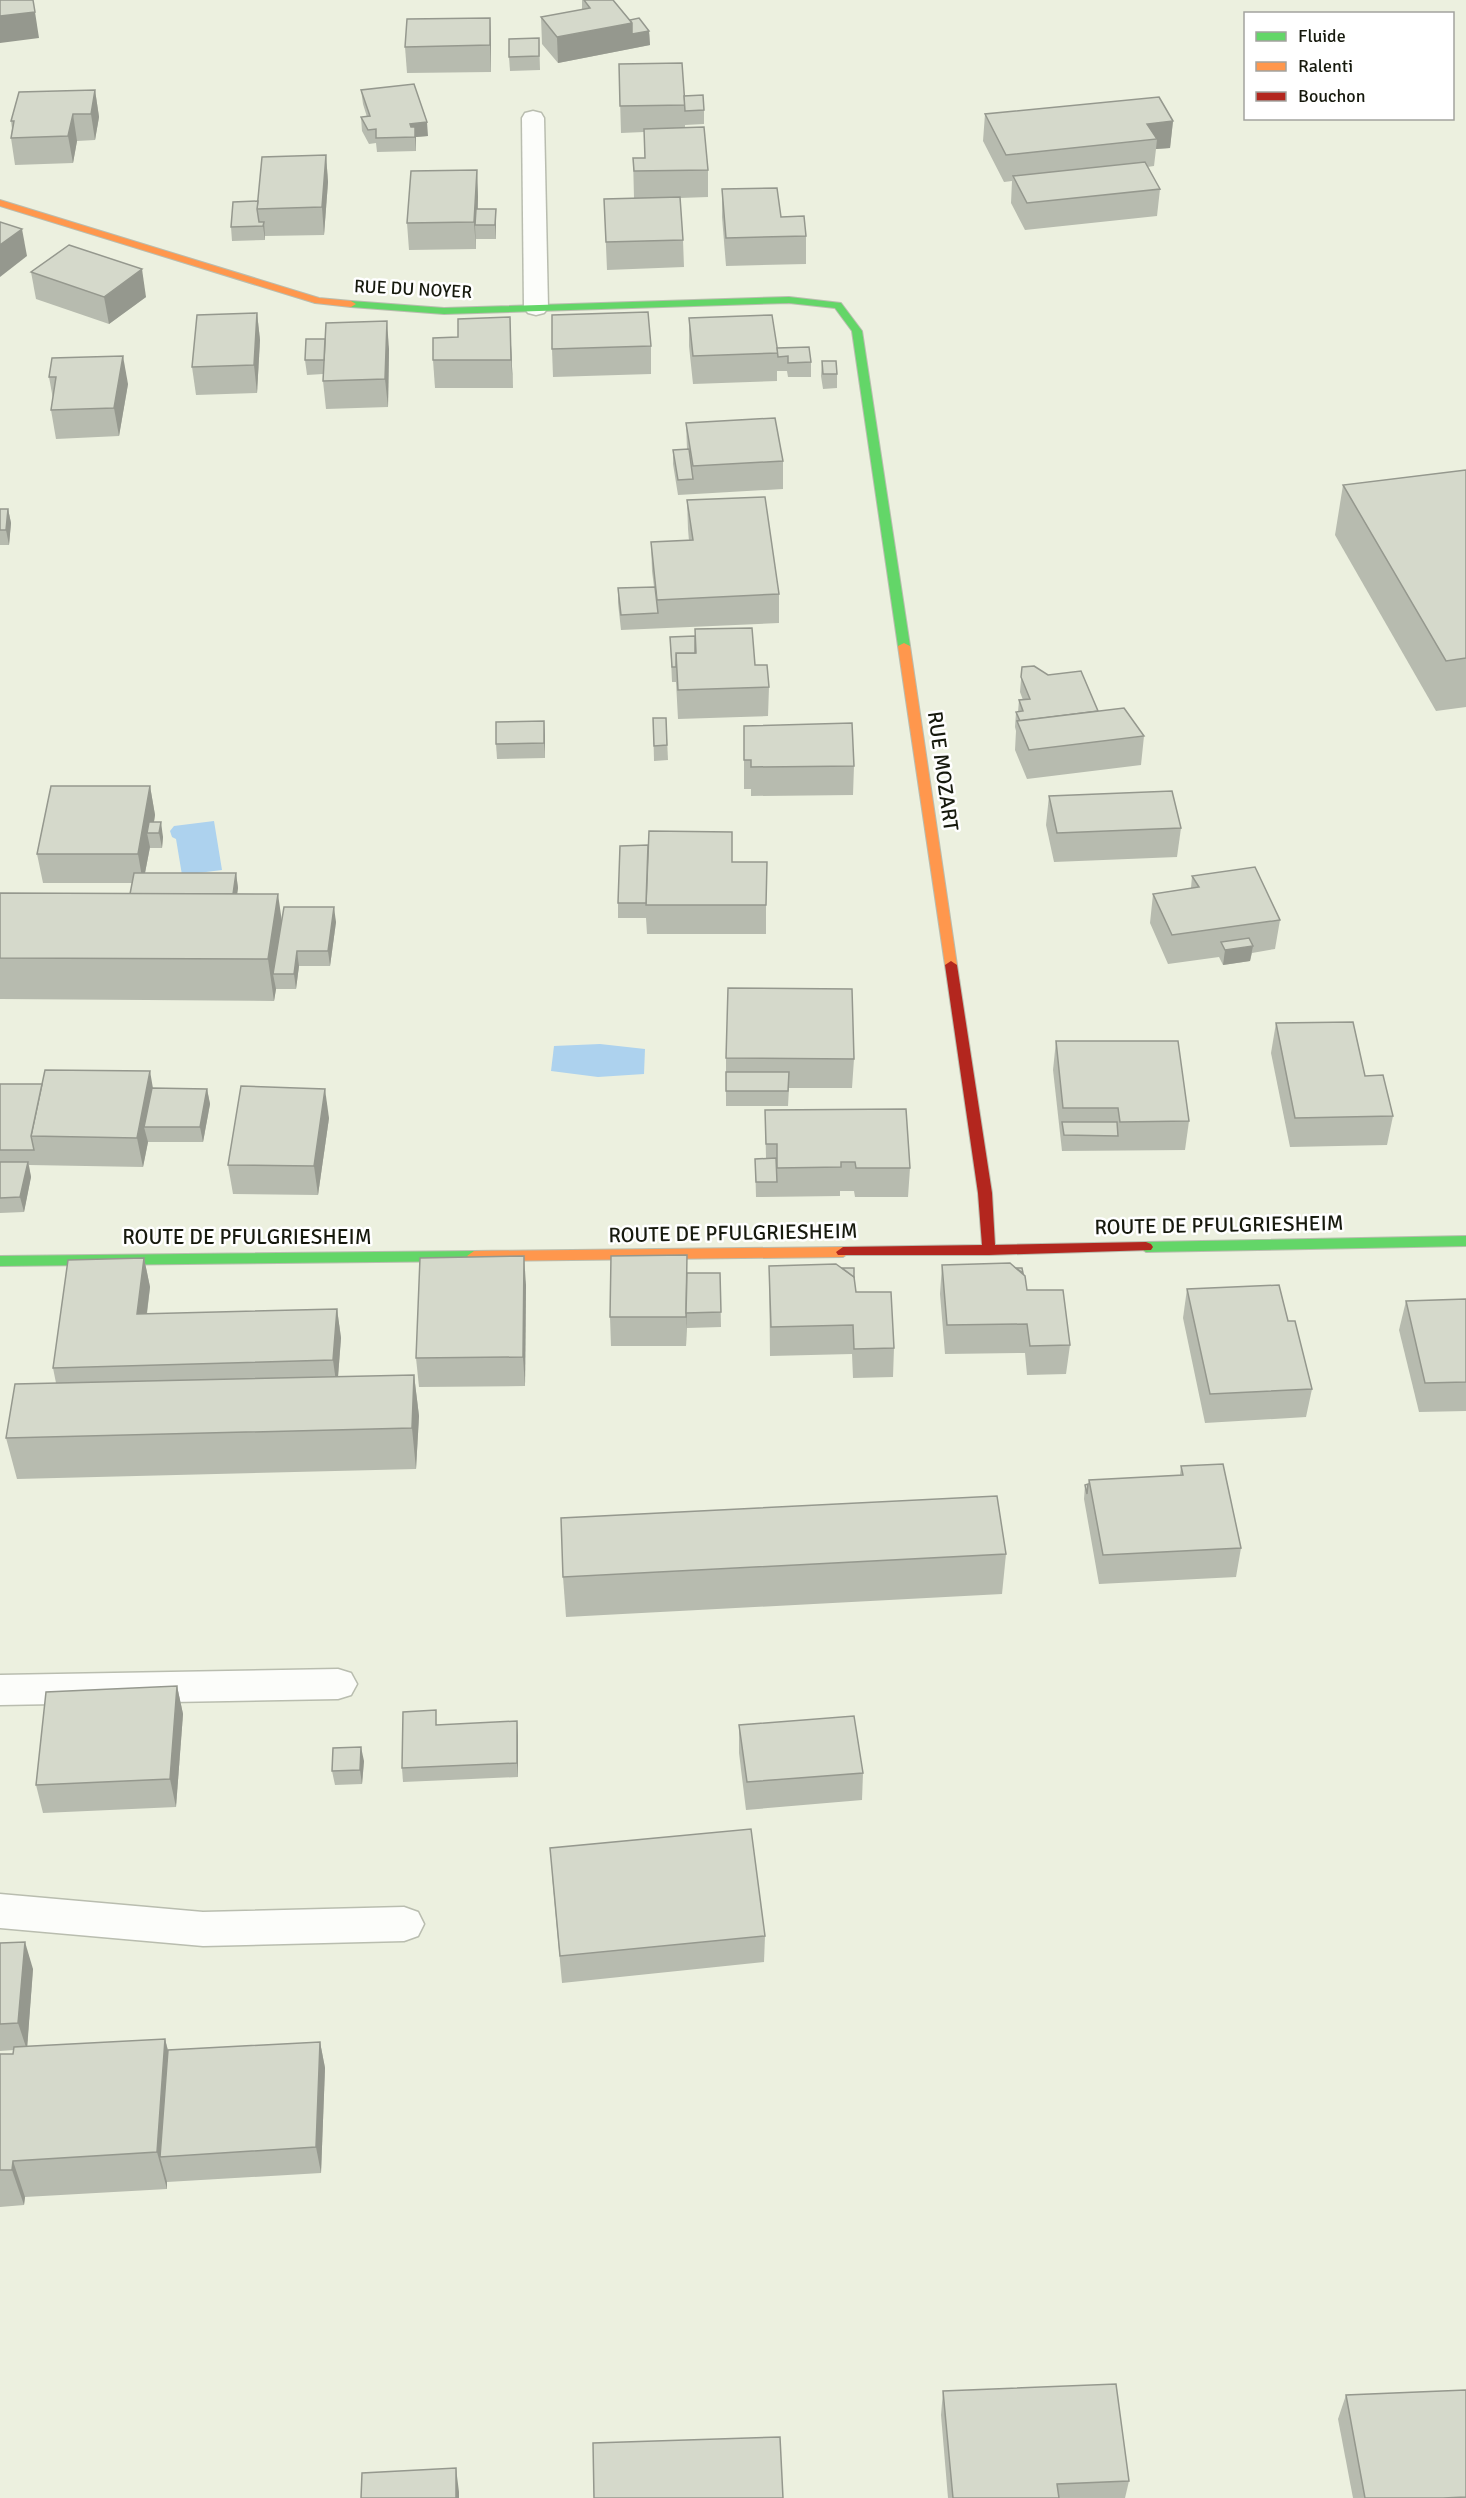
<svg xmlns="http://www.w3.org/2000/svg" width="1466" height="2498" viewBox="0 0 1466 2498" font-family="Signika,sans-serif">
<style>
.water{fill:#add2ee}
.lines{fill:none;stroke-linecap:round;stroke-linejoin:round}
.lane-casing{stroke:#b9bdaf;stroke-width:3}
.street-casing{stroke:#b9bdaf;stroke-width:3}
.fast-casing{stroke:#b9bdaf;stroke-width:2}
.slow-casing{stroke:#b9bdaf;stroke-width:2}
.jam-casing{stroke:#b9bdaf;stroke-width:2}
.lane{fill:#fcfdfa;fill-rule:evenodd}
.street{fill:#fcfdfa;fill-rule:evenodd}
.fast{fill:#63d668;fill-rule:evenodd}
.slow{fill:#ff974d;fill-rule:evenodd}
.jam{fill:#b3261e;fill-rule:evenodd}
.wall{fill:#b7bbaf}
.shaded-wall{fill:#95988e}
.building{fill:#d5d9cb;stroke:#95988e;stroke-width:1.5}
.labels{text-anchor:middle;dominant-baseline:central;stroke-width:5;stroke-linejoin:round;paint-order:stroke}
.far-street-label{font-size:18px;fill:#16190d;stroke:#fff}
.street-label{font-size:21px;fill:#16190d;stroke:#fff}
</style>
<rect width="100%" height="100%" fill="#ecf0df"/>
<!-- water -->
<g class="water">
<path d="M214 821 222 870 182 875 176 839 172 837 170 831 174 826Z"/>
<path d="M600 1044 645 1049 644 1074 598 1077 551 1071 554 1046Z"/>
</g>
<g class="lines">
<defs>
<g id="lane">
<path d="M338 1669 351 1673 357 1684 351 1695 338 1699 0 1705V1675Z"/>
<path d="M0 1894 203 1912 404 1907 418 1912 424 1924 418 1936 404 1941 203 1946 0 1928Z"/>
</g>
<path id="street" d="M533 111 541 113 544 118 548 308 544 313 536 315 528 313 524 308 522 118 525 113Z"/>
<g id="fast">
<path d="M789 297 841 303 862 331 910 646 908 648 904 649 898 646 852 331 835 308 789 303 444 314 351 307 346 304 351 301 444 308Z"/>
<path d="M1466 1236V1246L1146 1252 1139 1247 1146 1242Z"/>
<path d="M474 1251 481 1256 474 1261 0 1266V1256Z"/>
</g>
<g id="slow">
<path d="M0 200 319 298 351 301 356 304 351 307 315 303 0 206Z"/>
<path d="M904 643 910 646 957 965 951 969 945 965 898 646Z"/>
<path d="M843 1247 850 1252 843 1257 474 1261 467 1256 474 1251Z"/>
</g>
<path id="jam" d="M951 961 957 965 992 1193 995 1245 1146 1242 1151 1244 1153 1247 1151 1250 989 1255H838L836 1252 843 1247 982 1245 978 1193 945 965Z"/>
</defs>
<!-- lane casing -->
<use href="#lane" class="lane-casing"/>
<!-- street casing -->
<use href="#street" class="street-casing"/>
<!-- fast casing -->
<use href="#fast" class="fast-casing"/>
<!-- slow casing -->
<use href="#slow" class="slow-casing"/>
<!-- jam casing -->
<use href="#jam" class="jam-casing"/>
<!-- lane -->
<use href="#lane" class="lane"/>
<!-- street -->
<use href="#street" class="street"/>
<!-- fast -->
<use href="#fast" class="fast"/>
<!-- slow -->
<use href="#slow" class="slow"/>
<!-- jam -->
<use href="#jam" class="jam"/>
</g>
<!-- wall -->
<g class="wall">
<path d="M582 0H613L630 20 649 31 650 45 558 63 542 44 541 17 582 10Z"/>
<path d="M490 18 491 44V72L407 73 405 47Z"/>
<path d="M539 38 540 70 510 71 509 57Z"/>
<path d="M619 64 684 96 704 110V124L685 125V128L708 170V197L680 198 683 240 684 267 607 270 604 199 634 198 633 158H645L644 132 621 133Z"/>
<path d="M95 90 99 117 95 140 77 141 73 163 15 165 11 138 12 129 11 121Z"/>
<path d="M361 90 428 136 416 137V151L377 152 376 143 369 144 362 131 361 117H367L363 104Z"/>
<path d="M985 114 1173 121 1170 148 1156 149 1154 166 1147 167 1160 189 1157 216 1025 230 1011 203 1012 181 1004 182 983 141Z"/>
<path d="M326 155 328 182 324 235 265 236V240L232 241 231 227 258 201Z"/>
<path d="M477 170 478 197V209H496V239H476V249L409 250 407 223Z"/>
<path d="M722 189 781 217 806 236V264L726 266 722 217Z"/>
<path d="M31 272 146 297 109 324 36 299Z"/>
<path d="M257 313 260 340 257 393 196 395 192 367Z"/>
<path d="M689 318 777 348 811 362V377H788L787 371H777V381L693 384 689 346Z"/>
<path d="M511 345 513 388H435L433 360Z"/>
<path d="M651 346V374L553 377 552 349Z"/>
<path d="M389 349 388 407 326 409 323 381V374L307 375 305 360Z"/>
<path d="M52 358 128 384 119 436 56 439 51 410 53 399 49 377Z"/>
<path d="M822 361 837 374V388L823 389 821 376Z"/>
<path d="M686 423 783 461V489L678 495 673 464V450L687 449Z"/>
<path d="M1466 470V707L1436 711 1335 535 1343 485Z"/>
<path d="M687 500 779 594V623L621 630 618 603V588L654 587 652 571 651 542 689 541 688 529Z"/>
<path d="M0 509H8L11 523 9 545H0Z"/>
<path d="M670 637 755 665 769 687 768 716 678 719 676 682H672Z"/>
<path d="M1022 667 1098 711 1144 736 1141 765 1027 779 1015 750 1016 731 1015 727 1016 712H1018L1019 700H1023L1020 692Z"/>
<path d="M653 718H666L668 760 654 761Z"/>
<path d="M544 721 545 758 497 759 496 744Z"/>
<path d="M744 726 854 766 853 795 751 796V789H744Z"/>
<path d="M150 786 155 815 154 822 163 837 162 848H150V847L145 873H236L238 888 237 894 282 920 336 922 330 966H299L296 989H276L274 1001 0 999V893L130 894 132 883H43L37 854Z"/>
<path d="M1049 796 1181 828 1177 857 1054 862 1046 825Z"/>
<path d="M732 862 766 905V934H647L646 918H618V903Z"/>
<path d="M1192 876 1280 920 1275 949 1252 953 1250 961 1223 965 1219 957 1168 964 1150 923 1153 894 1191 888Z"/>
<path d="M1276 1023 1365 1076 1393 1116 1387 1145 1290 1147 1271 1053Z"/>
<path d="M1056 1041 1189 1121 1185 1150 1062 1151 1053 1070Z"/>
<path d="M726 1058 854 1059 852 1088H789L788 1106H726Z"/>
<path d="M0 1084 153 1088 207 1089 210 1104 203 1142H148L143 1167 29 1165 31 1177 24 1212 0 1213Z"/>
<path d="M765 1110 910 1168 908 1197H855L854 1191H840V1196L756 1197 755 1159 766 1158Z"/>
<path d="M329 1118 318 1195 233 1194 228 1165Z"/>
<path d="M687 1255V1275L720 1273 721 1327 687 1328V1323L686 1346H611L610 1317Z"/>
<path d="M144 1258 150 1287 147 1314 337 1309 341 1338 338 1377 414 1375 419 1416 416 1469 17 1479 6 1438 56 1383 53 1368Z"/>
<path d="M942 1265 1023 1273 1027 1290 1070 1345 1066 1374 1027 1375 1025 1353 945 1354 940 1294Z"/>
<path d="M769 1266 854 1277 856 1292 894 1348 893 1377 853 1378 852 1354 770 1356Z"/>
<path d="M526 1285 525 1386 419 1387 416 1358Z"/>
<path d="M1187 1289 1288 1321 1312 1389 1306 1417 1205 1423 1183 1318Z"/>
<path d="M1466 1299V1411L1419 1412 1399 1330 1406 1301Z"/>
<path d="M1181 1466 1241 1548 1236 1577 1099 1584 1084 1499 1085 1485 1088 1484 1089 1480 1180 1475Z"/>
<path d="M1006 1554 1002 1594 566 1617 563 1577Z"/>
<path d="M177 1686 183 1714 176 1807 43 1813 36 1785Z"/>
<path d="M739 1725 863 1773 862 1800 746 1810 739 1753Z"/>
<path d="M518 1736V1777L403 1782 402 1768Z"/>
<path d="M364 1761 362 1784 335 1785 332 1771Z"/>
<path d="M552 1875 765 1936 764 1962 562 1983Z"/>
<path d="M0 1943 33 1969 27 2047 165 2039 168 2050 320 2042 325 2068 321 2173 167 2182V2189L25 2197 24 2205 0 2207V2054H13L14 2050 0 2051Z"/>
<path d="M1466 2390V2498H1353L1338 2419 1346 2395Z"/>
<path d="M943 2391 1129 2481 1125 2498H948L941 2415Z"/>
</g>
<!-- shaded-wall -->
<g class="shaded-wall">
<path d="M35 12 39 38 0 43V16Z"/>
<path d="M490 18 491 44V72L490 45Z"/>
<path d="M632 23 649 31 650 45 558 63 557 37Z"/>
<path d="M95 90 99 117 95 140 91 114Z"/>
<path d="M73 114 77 141 73 163 68 136Z"/>
<path d="M1173 121 1170 148 1156 149 1157 139 1147 124Z"/>
<path d="M427 122 428 136 416 137V151L415 137H411L410 124Z"/>
<path d="M326 155 328 182 324 235 322 207Z"/>
<path d="M477 170 478 197 477 225H475L476 249 474 222Z"/>
<path d="M496 209V239L495 225Z"/>
<path d="M264 222 265 236V240L263 226Z"/>
<path d="M22 229 27 256 0 277V245Z"/>
<path d="M142 269 146 297 109 324 104 297Z"/>
<path d="M257 313 260 340 257 393 254 365Z"/>
<path d="M510 317 511 345 513 388 511 360Z"/>
<path d="M387 321 389 349 388 407 385 379Z"/>
<path d="M123 356 128 384 119 436 114 408Z"/>
<path d="M8 509 11 523 9 545 6 530Z"/>
<path d="M544 721 545 736V758L544 743Z"/>
<path d="M150 786 155 815 152 833H147L150 847 143 883 138 854Z"/>
<path d="M161 822 163 837 162 848 159 833Z"/>
<path d="M236 873 238 888 234 916 232 901Z"/>
<path d="M278 894 284 936 273 974 276 989 274 1001 268 959Z"/>
<path d="M334 907 336 922 330 966 328 951Z"/>
<path d="M1253 946 1250 961 1223 965 1225 950Z"/>
<path d="M297 951 299 966 296 989 294 974Z"/>
<path d="M150 1071 155 1100 144 1127 148 1142 143 1167 137 1138Z"/>
<path d="M207 1089 210 1104 203 1142 200 1127Z"/>
<path d="M325 1089 329 1118 318 1195 314 1166Z"/>
<path d="M28 1162 31 1177 24 1212 20 1197Z"/>
<path d="M687 1255V1284L686 1346V1317Z"/>
<path d="M524 1256 526 1285 525 1386 523 1357Z"/>
<path d="M144 1258 150 1287 143 1343 137 1314Z"/>
<path d="M337 1309 341 1338 337 1389 333 1360Z"/>
<path d="M414 1375 419 1416 416 1469 412 1428Z"/>
<path d="M177 1686 183 1714 176 1807 170 1779Z"/>
<path d="M517 1721 518 1736V1777L517 1763Z"/>
<path d="M361 1747 364 1761 362 1784 360 1770Z"/>
<path d="M25 1942 33 1969 27 2050 18 2023Z"/>
<path d="M165 2039 174 2076 160 2157 167 2182V2189L157 2152Z"/>
<path d="M320 2042 325 2068 321 2173 316 2147Z"/>
<path d="M13 2161 25 2197 24 2205 12 2170Z"/>
<path d="M456 2468 459 2492V2498H456Z"/>
</g>
<!-- building -->
<g class="building">
<path d="M0 0H33L35 12 0 16Z"/>
<path d="M584 0H613L632 23 557 37 541 17 590 8Z"/>
<path d="M490 18V45L405 47 407 19Z"/>
<path d="M639 18 649 31 632 34V23L630 20Z"/>
<path d="M539 38V56L509 57V39Z"/>
<path d="M682 63 685 105 620 106 619 64Z"/>
<path d="M414 84 427 122 410 124 411 127H415V137L376 138V129L368 130 361 117 370 116 361 90Z"/>
<path d="M95 90 91 114H73L68 136 11 138 14 121H11L19 92Z"/>
<path d="M703 95 704 110 685 111 684 96Z"/>
<path d="M1159 97 1173 121 1147 124 1157 139 1006 155 985 114Z"/>
<path d="M704 127 708 170 634 171 633 158H645L644 129Z"/>
<path d="M326 155 322 207 257 209 262 157Z"/>
<path d="M1145 162 1160 189 1027 203 1013 176Z"/>
<path d="M477 170 474 222 407 223 411 171Z"/>
<path d="M777 188 781 217 804 216 806 236 726 238 722 189Z"/>
<path d="M680 197 683 240 606 242 604 199Z"/>
<path d="M258 201 257 209 259 222H264L263 226 231 227 233 202Z"/>
<path d="M476 209H496L495 225H475Z"/>
<path d="M0 222 22 229 0 245Z"/>
<path d="M69 245 142 269 104 297 31 272Z"/>
<path d="M648 312 651 346 552 349V315Z"/>
<path d="M257 313 254 365 192 367 197 315Z"/>
<path d="M772 315 778 353 693 356 689 318Z"/>
<path d="M510 317 511 360H433V338L458 337V319Z"/>
<path d="M387 321 385 379 323 381 326 323Z"/>
<path d="M306 339H325L324 360H305Z"/>
<path d="M809 347 811 362 788 363V356L778 357 777 348Z"/>
<path d="M123 356 114 408 51 410 56 377H49L52 358Z"/>
<path d="M822 361H836L837 374H823Z"/>
<path d="M775 418 783 461 693 466 686 423Z"/>
<path d="M689 449 693 479 678 480 673 450Z"/>
<path d="M1466 470V658L1446 661 1343 485Z"/>
<path d="M765 497 779 594 657 600 651 542 693 540 687 500Z"/>
<path d="M0 509H8L6 530H0Z"/>
<path d="M655 587 658 613 621 615 618 588Z"/>
<path d="M752 628 755 665H767L769 687 678 690 676 653H696L695 629Z"/>
<path d="M695 636V653H676V667H672L670 637Z"/>
<path d="M1034 666 1048 675 1081 671 1098 711 1020 721 1016 712 1023 711 1019 700 1030 699 1021 677 1022 667Z"/>
<path d="M1124 708 1144 736 1029 750 1017 721Z"/>
<path d="M653 718H666L667 745 654 746Z"/>
<path d="M544 721V743L496 744V722Z"/>
<path d="M852 723 854 766 751 767V760H744V726Z"/>
<path d="M51 786H150L138 854H37Z"/>
<path d="M1172 791 1181 828 1057 833 1049 796Z"/>
<path d="M149 822H161L159 833H147Z"/>
<path d="M649 831 732 832V862H767L766 905H646Z"/>
<path d="M648 845 646 903H618L620 846Z"/>
<path d="M1255 867 1280 920 1172 935 1153 894 1199 887 1192 876Z"/>
<path d="M134 873H236L233 894H130Z"/>
<path d="M0 893 278 894 268 959 0 958Z"/>
<path d="M284 907H334L328 951H297L294 974H273Z"/>
<path d="M1249 938 1253 946 1225 950 1221 942Z"/>
<path d="M728 988 852 989 854 1059 726 1058Z"/>
<path d="M1353 1022 1365 1076 1383 1075 1393 1116 1295 1118 1276 1023Z"/>
<path d="M1056 1041H1178L1189 1121 1120 1122 1118 1108H1063Z"/>
<path d="M45 1070 150 1071 137 1138 31 1136Z"/>
<path d="M726 1072H789L788 1091H726Z"/>
<path d="M0 1084H42L31 1136 34 1150H0Z"/>
<path d="M241 1086 325 1089 314 1166 228 1165Z"/>
<path d="M152 1088 207 1089 200 1127H144Z"/>
<path d="M906 1109 910 1168H856L855 1162H841V1167L777 1168V1144H766L765 1110Z"/>
<path d="M1062 1122H1117L1118 1136 1064 1135Z"/>
<path d="M776 1158 777 1182H756L755 1159Z"/>
<path d="M0 1162H28L20 1197 0 1198Z"/>
<path d="M687 1255 686 1317H610L611 1256Z"/>
<path d="M524 1256 523 1357 416 1358 420 1258Z"/>
<path d="M144 1258 137 1314 337 1309 333 1360 53 1368 68 1260Z"/>
<path d="M1010 1263 1025 1276 1027 1290H1063L1070 1345 1030 1346 1027 1324 947 1325 942 1265Z"/>
<path d="M836 1264 854 1277 856 1292H891L894 1348 854 1349 853 1325 771 1327 769 1266Z"/>
<path d="M842 1268H854V1277Z"/>
<path d="M1016 1268H1022L1023 1273Z"/>
<path d="M687 1273H720L721 1312 686 1313Z"/>
<path d="M1279 1285 1288 1321H1295L1312 1389 1210 1394 1187 1289Z"/>
<path d="M1466 1299V1382L1425 1383 1406 1301Z"/>
<path d="M414 1375 412 1428 6 1438 15 1384Z"/>
<path d="M1223 1464 1241 1548 1103 1555 1089 1480 1183 1475 1181 1466Z"/>
<path d="M1088 1484 1087 1494 1085 1485Z"/>
<path d="M997 1496 1006 1554 563 1577 561 1518Z"/>
<path d="M177 1686 170 1779 36 1785 46 1692Z"/>
<path d="M436 1710V1725L517 1721V1763L402 1768 403 1712Z"/>
<path d="M854 1716 863 1773 747 1782 739 1725Z"/>
<path d="M361 1747 360 1770 332 1771 333 1748Z"/>
<path d="M751 1829 765 1936 560 1956 550 1848Z"/>
<path d="M25 1942 18 2023 0 2024V1943Z"/>
<path d="M165 2039 157 2152 13 2161 12 2170H0V2054H13L14 2047Z"/>
<path d="M320 2042 316 2147 160 2157 168 2050Z"/>
<path d="M1116 2384 1129 2481 1057 2484 1059 2498H953L943 2391Z"/>
<path d="M1466 2390V2497L1443 2498H1365L1346 2395Z"/>
<path d="M780 2437 783 2498H594L593 2443Z"/>
<path d="M456 2468V2498H361L362 2473Z"/>
</g>
<g class="labels">
<!-- far-street labels -->
<g class="far-street-label">
<text transform="translate(413 289) rotate(3)">RUE DU NOYER</text>
</g>
<!-- street labels -->
<g class="street-label">
<text transform="translate(943 771) rotate(82)">RUE MOZART</text>
<text transform="translate(1219 1225) rotate(-1)">ROUTE DE PFULGRIESHEIM</text>
<text transform="translate(733 1233) rotate(-1)">ROUTE DE PFULGRIESHEIM</text>
<text x="247" y="1237">ROUTE DE PFULGRIESHEIM</text>
</g>
</g>
<!-- legend -->
<rect x="1244" y="12" width="210" height="108" fill="#ffffff" stroke="#a2a39e" stroke-width="1.5"/>
<rect x="1256" y="32" width="30" height="9" fill="#63d668" stroke="#a2a39e" stroke-width="1.5"/>
<text x="1298" y="42" font-size="18" fill="#16190d">Fluide</text>
<rect x="1256" y="62" width="30" height="9" fill="#ff974d" stroke="#a2a39e" stroke-width="1.5"/>
<text x="1298" y="72" font-size="18" fill="#16190d">Ralenti</text>
<rect x="1256" y="92" width="30" height="9" fill="#b3261e" stroke="#a2a39e" stroke-width="1.5"/>
<text x="1298" y="102" font-size="18" fill="#16190d">Bouchon</text>
</svg>
